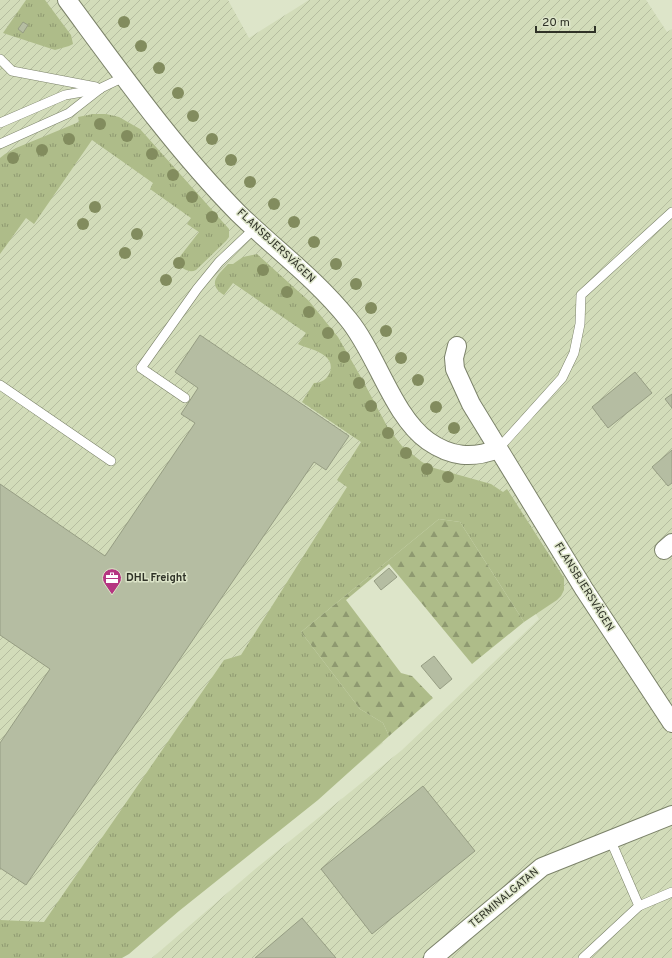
<svg xmlns="http://www.w3.org/2000/svg" width="672" height="958" viewBox="0 0 672 958" font-family="Overpass,sans-serif">
<style>
.industrial{fill:url(#industrial-furrows)}
.grass{fill:url(#grass-tufts)}
.forest{fill:url(#forest-firs)}
.building{fill:#b5bda2;stroke:#969d83}
.lines{fill:none;stroke-linecap:round;stroke-linejoin:round}
.lane-casing{stroke:#7b8269;stroke-width:10}
.street-casing{stroke:#7b8269;stroke-width:20}
.lane{stroke:#fff;stroke-width:9}
.street{stroke:#fff;stroke-width:18}
.tree{fill:#828c5e}
.labels{text-anchor:middle;dominant-baseline:central;stroke-width:3;stroke-linejoin:round;paint-order:stroke}
.street-label{font-size:11px;fill:#2f3227;stroke:#dde5c9}
.poi-label{font-size:11px;font-weight:bold;fill:#2f3227;stroke:#dde5c9;text-anchor:start}
</style>
<defs>
<pattern id="industrial-furrows" width="10" height="10" patternUnits="userSpaceOnUse"><rect width="10" height="10" fill="#d2dcb9"/><path d="M-1 1l2-2M0 10L10 0M9 11l2-2" fill="none" stroke="#b5bd9f"/></pattern>
<pattern id="grass-tufts" width="24" height="20" patternUnits="userSpaceOnUse"><rect width="24" height="20" fill="#aebc89"/><path d="M3 7l-1-3M5 7V3M7 7l1-3M15 17l-1-3M17 17v-4M19 17l1-3" fill="none" stroke="#8e9970"/></pattern>
<pattern id="forest-firs" width="22" height="20" patternUnits="userSpaceOnUse"><rect width="22" height="20" fill="#aebc89"/><path d="M5 1l3.5 6h-7zM16 11l3.5 6h-7z" fill="#8e9970"/></pattern>
</defs>
<rect width="100%" height="100%" fill="#dde5c9"/>
<!-- industrial -->
<path class="industrial" d="M0 0H228L249 38 309 0H646L667 32 672 29V958H152L254 870 402 750 539 619 459 494 294 632 383 743 296 817 244 858 176 906 0 943Z"/>
<!-- grass -->
<g class="grass">
<path d="M26 0H45L71 35 73 44 69 46 55 50 3 33Z"/>
<path d="M93 114H106L119 117 140 129 229 229V237L226 241 196 270C188 274 182 267 175 263L199 232 187 224 191 218 150 189 153 183 92 140 34 224 26 218 0 254V158L5 154 16 148 79 122 78 117Z"/>
<path d="M257 254 309 301 338 337 362 379 388 428 402 446 422 462 434 468 491 484 503 492 507 489 564 578V590L561 596 557 600 524 622 460 522 439 519 301 632 360 709 383 723 389 736 318 800 179 911 129 954 122 958H0V920L44 922 224 660 241 655 347 487 337 480 361 442 302 402 314 383C329 383 337 365 325 356 318 350 306 348 298 344L306 333 233 283 224 295C207 284 217 276 228 264H233L243 257Z"/>
</g>
<!-- forest -->
<path class="forest" d="M439 519 460 522 524 622 472 664 389 564 346 600 401 673 412 676 433 698 389 736 383 723 360 709 301 632Z"/>
<!-- building -->
<g class="building">
<path d="M23 22 28 25 23 33 18 29Z"/>
<path d="M200 335 349 436 326 470 314 462 26 885 0 868V743L50 669 0 635V484L105 556 195 423 181 414 198 388 175 372Z"/>
<path d="M635 372 652 393 608 428 592 407Z"/>
<path d="M672 394V408L665 399Z"/>
<path d="M672 450V483L668 486 652 467Z"/>
<path d="M389 568 397 577 381 590 374 581Z"/>
<path d="M434 656 452 679 440 689 421 666Z"/>
<path d="M423 786 475 851 372 934 321 869Z"/>
<path d="M302 918 336 958H255Z"/>
</g>
<g class="lines">
<defs>
<g id="lane">
<path d="M0 59 12 71 96 87"/>
<path d="M0 123 65 95 100 89"/>
<path d="M0 144 69 113 101 88 124 77"/>
<path d="M0 385 111 461"/>
<path d="M185 398 141 368 197 289 219 262 255 228"/>
<path d="M498 449 562 378 574 353 580 324 581 295 672 212"/>
<path d="M610 839 639 906"/>
<path d="M583 958 639 906 672 892"/>
</g>
<g id="street">
<path d="M67 0C121 73 174 148 238 213 275 249 315 278 348 319 377 354 392 415 428 441 451 457 472 459 498 449"/>
<path d="M457 346 454 358 455 369 471 404 584 589 672 723"/>
<path d="M664 550 672 543"/>
<path d="M433 958 542 867 672 815"/>
</g>
</defs>
<!-- lane casing -->
<use href="#lane" class="lane-casing"/>
<!-- street casing -->
<use href="#street" class="street-casing"/>
<!-- lane -->
<use href="#lane" class="lane"/>
<!-- street -->
<use href="#street" class="street"/>
</g>
<!-- trees -->
<g class="tree">
<circle cx="124" cy="22" r="6"/>
<circle cx="141" cy="46" r="6"/>
<circle cx="159" cy="68" r="6"/>
<circle cx="178" cy="93" r="6"/>
<circle cx="193" cy="116" r="6"/>
<circle cx="100" cy="124" r="6"/>
<circle cx="127" cy="136" r="6"/>
<circle cx="69" cy="139" r="6"/>
<circle cx="212" cy="139" r="6"/>
<circle cx="42" cy="150" r="6"/>
<circle cx="152" cy="154" r="6"/>
<circle cx="13" cy="158" r="6"/>
<circle cx="231" cy="160" r="6"/>
<circle cx="173" cy="175" r="6"/>
<circle cx="250" cy="182" r="6"/>
<circle cx="192" cy="197" r="6"/>
<circle cx="274" cy="204" r="6"/>
<circle cx="95" cy="207" r="6"/>
<circle cx="212" cy="217" r="6"/>
<circle cx="294" cy="222" r="6"/>
<circle cx="83" cy="224" r="6"/>
<circle cx="137" cy="234" r="6"/>
<circle cx="314" cy="242" r="6"/>
<circle cx="125" cy="253" r="6"/>
<circle cx="179" cy="263" r="6"/>
<circle cx="336" cy="264" r="6"/>
<circle cx="263" cy="270" r="6"/>
<circle cx="166" cy="280" r="6"/>
<circle cx="356" cy="284" r="6"/>
<circle cx="287" cy="292" r="6"/>
<circle cx="371" cy="308" r="6"/>
<circle cx="309" cy="312" r="6"/>
<circle cx="386" cy="331" r="6"/>
<circle cx="328" cy="333" r="6"/>
<circle cx="344" cy="357" r="6"/>
<circle cx="401" cy="358" r="6"/>
<circle cx="418" cy="380" r="6"/>
<circle cx="359" cy="383" r="6"/>
<circle cx="371" cy="406" r="6"/>
<circle cx="436" cy="407" r="6"/>
<circle cx="454" cy="428" r="6"/>
<circle cx="388" cy="433" r="6"/>
<circle cx="406" cy="453" r="6"/>
<circle cx="427" cy="469" r="6"/>
<circle cx="448" cy="477" r="6"/>
</g>
<!-- icons -->
<defs>
<symbol id="office-pin" viewBox="-11 -11 22 30"><path d="M0 17L-7.5 6A9.5 9.5 0 1 1 7.5 6Z" fill="#b53581" stroke="#dde5c9"/><path d="M-6-3h4V-5.5h4V-3h4V5H-6ZM-1-4.5V-3h2v-1.5ZM-6 0V1H6V0Z" fill="#fff"/></symbol>
</defs>
<g fill-rule="evenodd">
<use href="#office-pin" x="101" y="567" width="22" height="30"/>
</g>
<g class="labels">
<!-- street labels -->
<g class="street-label">
<text transform="translate(276 246) rotate(43)">FLANSBJERSVÄGEN</text>
<text transform="translate(584 587) rotate(58)">FLANSBJERSVÄGEN</text>
<text transform="translate(504 898) rotate(-40)">TERMINALGATAN</text>
</g>
<!-- poi labels -->
<g class="poi-label">
<text x="126" y="578">DHL Freight</text>
</g>
</g>
<!-- scale -->
<path d="M536 26v6h59v-6" fill="none" stroke="#2f3227" stroke-width="2"/>
<text x="542" y="26" font-size="12" fill="#2f3227" stroke="#dde5c9" stroke-width="3" paint-order="stroke">20 m</text>
</svg>
